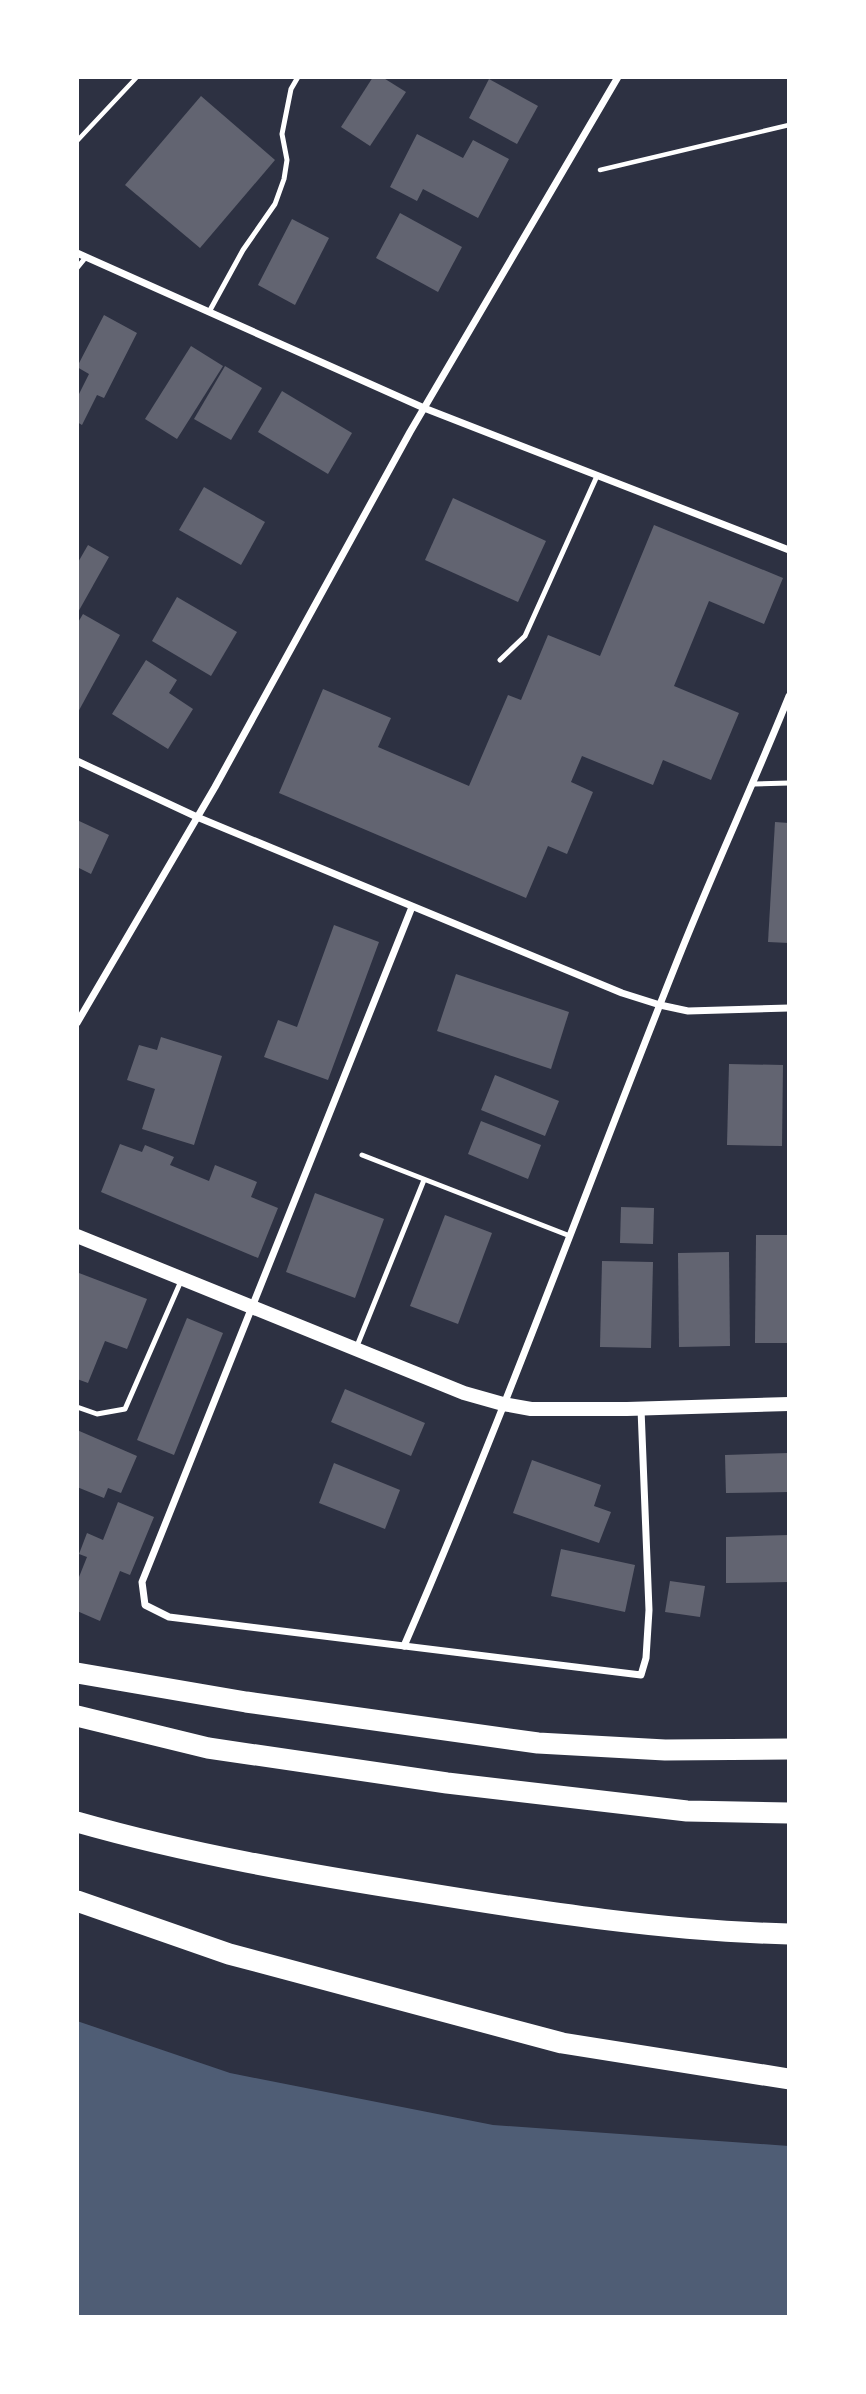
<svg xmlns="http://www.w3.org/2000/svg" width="866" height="2394" viewBox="0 0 866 2394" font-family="Lato,sans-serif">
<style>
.water{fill:#4f5d75}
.building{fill:#626471}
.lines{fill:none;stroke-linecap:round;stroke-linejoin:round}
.path{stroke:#fff;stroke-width:4.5}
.service{stroke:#fff;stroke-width:5}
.minor{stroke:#fff;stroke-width:7}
.secondary{stroke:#fff;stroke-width:14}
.motorway{stroke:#fff;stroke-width:21}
</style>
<rect width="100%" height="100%" fill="#2d3142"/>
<!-- water -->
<path class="water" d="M77 2021 230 2073 493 2125 789 2146V2317H77Z"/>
<!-- building -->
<g class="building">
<path d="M373 77H382L406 92 370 146 341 127Z"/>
<path d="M489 79 538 106 517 144 469 118Z"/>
<path d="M201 96 275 160 200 248 125 185Z"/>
<path d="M417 134 463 158 473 140 509 159 478 218 423 189 417 201 390 187Z"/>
<path d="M400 213 462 247 438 292 376 258Z"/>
<path d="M292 219 329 238 295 305 258 285Z"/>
<path d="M104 315 137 333 104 398 97 395 82 425 77 422V398L89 374 77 367Z"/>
<path d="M191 346 223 366 177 439 145 419Z"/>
<path d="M225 366 262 388 231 440 194 419Z"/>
<path d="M282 391 352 433 328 474 258 432Z"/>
<path d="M204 487 265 522 241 565 179 530Z"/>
<path d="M453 498 546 541 518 602 425 560Z"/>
<path d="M654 525 783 578 764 624 709 601 674 686 739 713 711 780 663 760 653 785 582 756 571 782 593 792 567 854 548 846 526 898 279 793 323 689 391 718 378 747 469 786 508 695 521 700 548 635 600 656Z"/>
<path d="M88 545 109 557 77 614V564Z"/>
<path d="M177 597 237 632 211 676 152 641Z"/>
<path d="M83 614 120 635 77 714V624Z"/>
<path d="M146 660 177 680 169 693 193 709 168 749 112 714Z"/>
<path d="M77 820 109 835 91 874 77 867Z"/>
<path d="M775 822 789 823V943L768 942Z"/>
<path d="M334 925 379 942 328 1080 264 1057 278 1020 297 1027Z"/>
<path d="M456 974 569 1012 551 1069 437 1031Z"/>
<path d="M161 1037 222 1056 194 1145 142 1129 155 1089 127 1080 139 1045 157 1050Z"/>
<path d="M729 1064 783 1065 782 1146 727 1145Z"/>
<path d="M495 1075 559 1101 545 1136 481 1110Z"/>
<path d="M481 1121 541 1145 528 1179 468 1154Z"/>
<path d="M120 1144 142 1152 145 1145 174 1157 170 1165 209 1181 215 1165 257 1182 251 1197 278 1208 258 1258 101 1192Z"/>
<path d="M315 1193 384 1219 355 1298 286 1272Z"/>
<path d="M621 1207 654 1208 653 1244 620 1243Z"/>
<path d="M445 1215 492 1233 458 1324 410 1306Z"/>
<path d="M756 1235H789V1343H755Z"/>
<path d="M729 1252 730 1346 679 1347 678 1253Z"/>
<path d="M602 1261 653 1262 651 1348 600 1347Z"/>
<path d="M79 1273 147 1299 127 1349 105 1341 88 1383 77 1379V1279Z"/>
<path d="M187 1318 223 1333 174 1455 137 1440Z"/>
<path d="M345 1389 425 1423 411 1456 331 1422Z"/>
<path d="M77 1430 137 1456 121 1493 108 1488 104 1498 77 1487Z"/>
<path d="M789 1453V1492L726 1493 725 1455Z"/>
<path d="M532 1460 601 1485 594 1506 611 1512 599 1543 513 1513Z"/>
<path d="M334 1463 400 1490 385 1529 319 1503Z"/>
<path d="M118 1502 154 1517 130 1575 120 1571 100 1621 77 1611V1582L87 1557 79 1554 87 1533 103 1540Z"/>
<path d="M789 1535V1582L726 1583V1537Z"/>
<path d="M561 1549 635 1565 625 1612 551 1596Z"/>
<path d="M670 1581 705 1586 700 1617 665 1612Z"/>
</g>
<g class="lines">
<!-- path -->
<g class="path">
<path d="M77 141 137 77"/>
<path d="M600 170 789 125"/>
</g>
<!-- service -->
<g class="service">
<path d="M77 268 86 257"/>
<path d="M209 312 243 250 275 204 284 179 287 160 282 134 291 89 298 77"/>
<path d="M500 660 525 636 597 476"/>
<path d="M754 784 789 783"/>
<path d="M362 1155 570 1236"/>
<path d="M357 1346 424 1180"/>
<path d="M77 1407 97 1414 125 1409 181 1281"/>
</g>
<!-- minor -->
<g class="minor">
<path d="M77 253 424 408 789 550"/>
<path d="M77 761 197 817 622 993 660 1005 688 1011 789 1008"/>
<path d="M412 907 142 1582 145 1605 169 1617 641 1675 646 1658 649 1610 641 1409"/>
<path d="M77 1023 215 787 410 432 618 77"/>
<path d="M404 1646C501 1423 584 1195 674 969 710 877 752 788 789 696"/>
</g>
<!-- secondary -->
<path class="secondary" d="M77 1236 464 1393 503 1404 531 1409H627L789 1404"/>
<!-- motorway -->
<g class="motorway">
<path d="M77 1673 246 1702 538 1743 665 1750 789 1749"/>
<path d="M77 1716 208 1748 447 1783 687 1811 789 1813"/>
<path d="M77 1822C189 1854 305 1874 420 1892 542 1912 665 1931 789 1934"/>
<path d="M77 1901 229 1954 562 2043 789 2079"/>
</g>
</g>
<!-- border -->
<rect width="866" height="2394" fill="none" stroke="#ffffff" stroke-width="158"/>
</svg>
